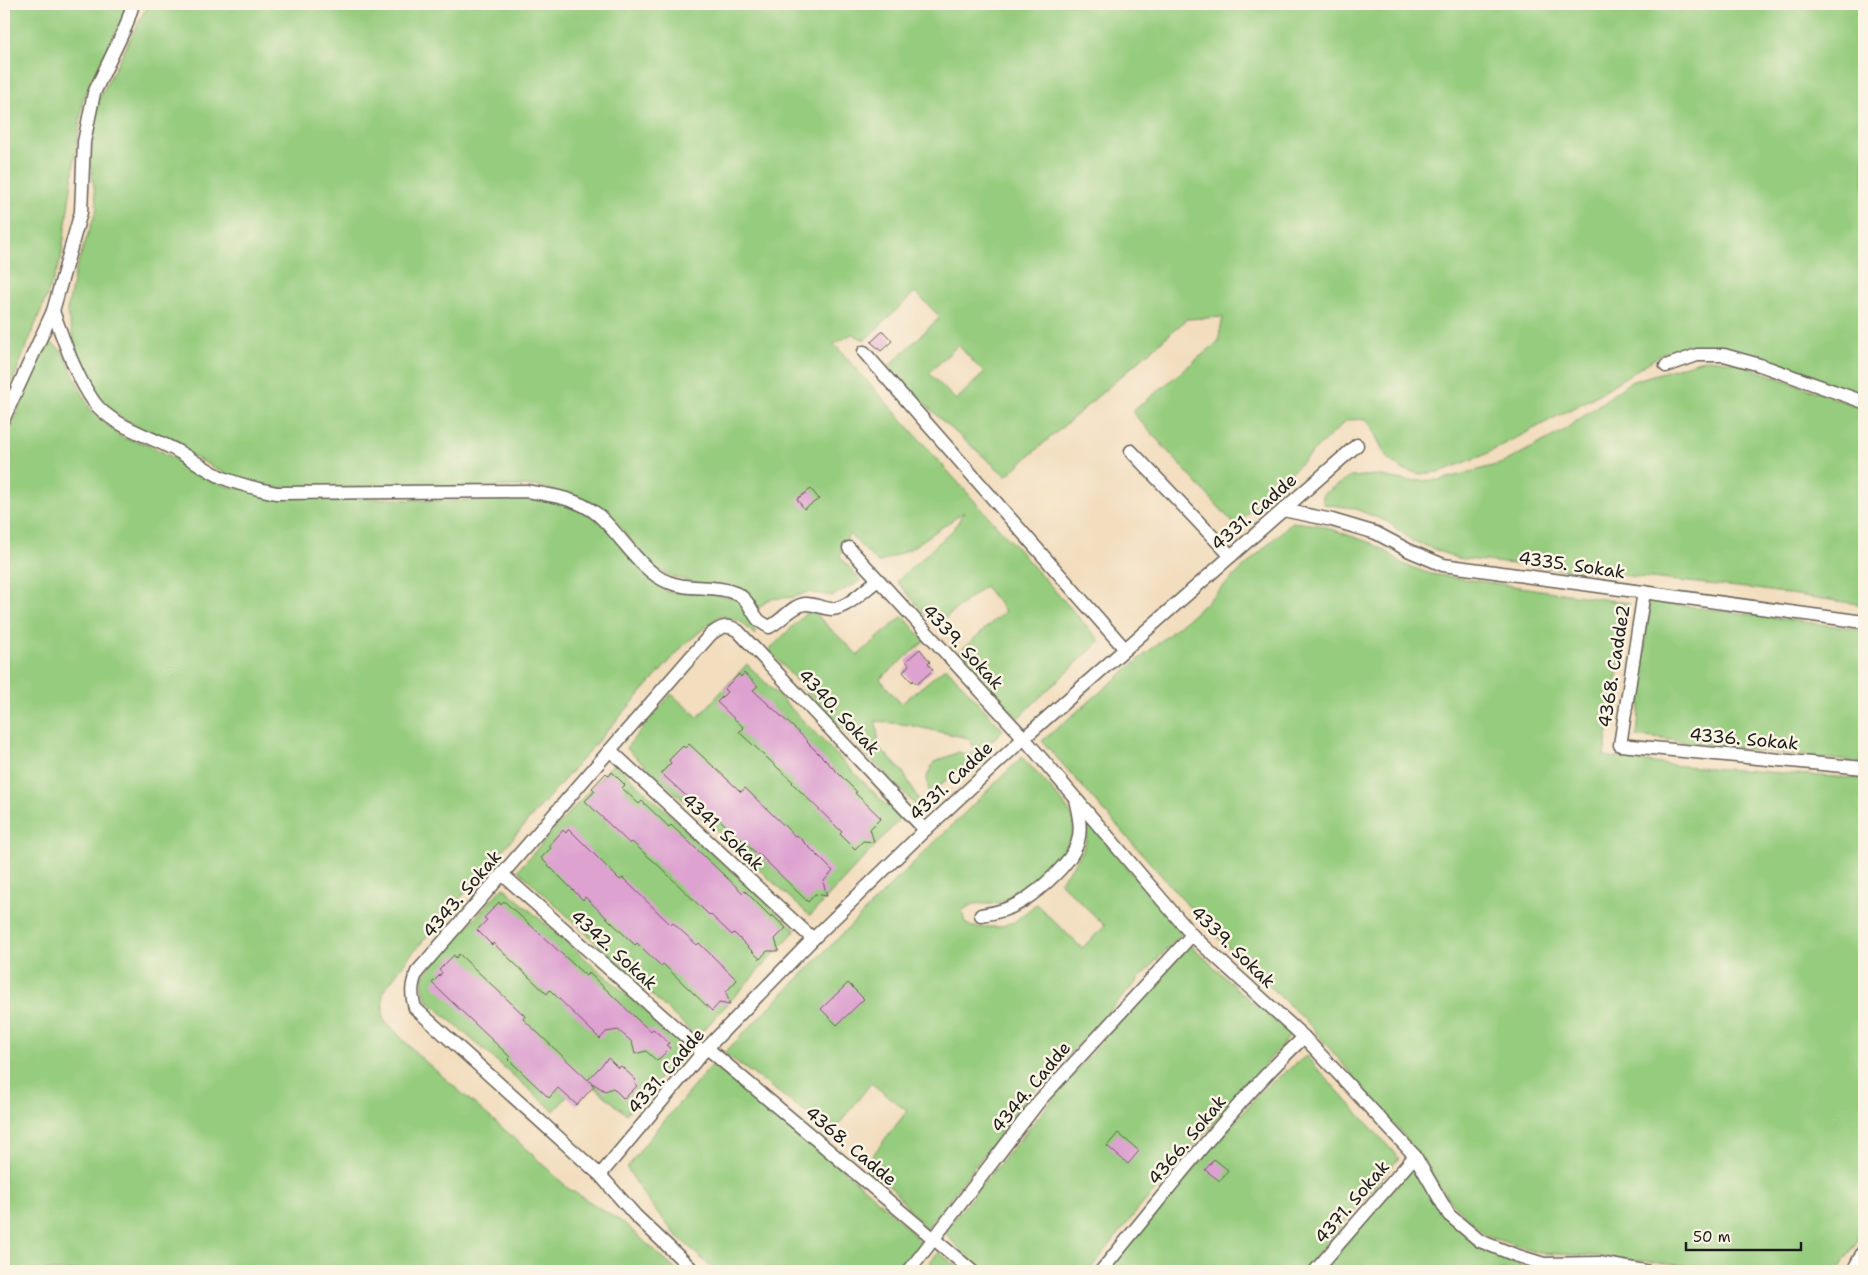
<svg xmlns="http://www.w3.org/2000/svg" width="1868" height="1275" viewBox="0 0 1868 1275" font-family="'Shantell Sans',sans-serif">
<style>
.green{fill:#96cc7e;stroke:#59744d;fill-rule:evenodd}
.building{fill:#dda2d0}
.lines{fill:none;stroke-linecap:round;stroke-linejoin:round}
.street-casing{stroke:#676055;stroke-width:15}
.street{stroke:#fff;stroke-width:12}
.labels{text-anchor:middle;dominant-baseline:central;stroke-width:5;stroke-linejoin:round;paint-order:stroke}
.street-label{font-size:18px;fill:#1c1c1c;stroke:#fcf5e5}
</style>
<rect width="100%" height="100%" fill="#fcf5e5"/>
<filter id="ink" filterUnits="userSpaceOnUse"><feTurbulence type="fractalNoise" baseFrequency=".02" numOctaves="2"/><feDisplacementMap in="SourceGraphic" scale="10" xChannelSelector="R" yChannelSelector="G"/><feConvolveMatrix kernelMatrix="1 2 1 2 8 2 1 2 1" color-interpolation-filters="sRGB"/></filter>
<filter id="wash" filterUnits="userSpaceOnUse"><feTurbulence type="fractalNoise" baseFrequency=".0096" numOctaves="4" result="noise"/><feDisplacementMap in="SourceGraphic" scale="20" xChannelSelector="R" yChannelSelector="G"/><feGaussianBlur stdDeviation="1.12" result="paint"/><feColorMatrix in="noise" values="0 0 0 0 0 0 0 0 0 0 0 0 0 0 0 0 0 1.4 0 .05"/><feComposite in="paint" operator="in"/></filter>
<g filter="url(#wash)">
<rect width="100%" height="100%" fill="#f2ddbe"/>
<!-- green -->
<g class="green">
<path d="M4 4H128L123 18 83 99 61 260 4 403Z"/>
<path d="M150 4H1864V396L1763 360 1697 348 1665 352 1592 398 1482 456 1439 472 1420 474 1401 469 1387 458 1367 419 1347 420 1235 525 1132 412 1218 342 1223 317 1187 319 1006 476 938 417 889 366 940 317 915 292 865 340 852 334 834 344 1100 641 1018 718 958 653 1005 611 985 586 935 626 897 581 953 530 964 512 910 549 878 563 849 534 840 556 861 581 832 596 808 592 794 597 769 599 759 608 745 591 721 584H701L673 577 653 567 610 515 573 496 538 486 260 488 228 475 132 424 103 406 76 349 67 311 75 272 97 208 90 159 97 103 144 12ZM958 345 984 373 956 400 929 373Z"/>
<path d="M47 340 62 351 91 411 122 438 147 444 229 487 334 497 448 501 525 498 559 501 584 510 605 526 653 581 667 592 706 593 740 600 754 624 755 635 741 622 720 615 684 645 598 741 408 958 383 992V1019L420 1057 522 1145 569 1189 624 1223 677 1271H4V441L8 435Z"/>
<path d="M1706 359 1735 362 1864 409V605L1756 589 1456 558 1411 540 1388 522 1353 508 1323 504V494L1350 477 1376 475 1408 481 1441 480 1503 463 1563 431 1630 382Z"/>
<path d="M1292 522 1319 525 1371 543 1389 553 1405 565 1431 574 1629 603 1604 756 1669 765 1864 779V1216L1858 1240 1838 1271H1737L1594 1256 1539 1253 1486 1236 1451 1202 1401 1132 1307 1022 1207 927 1042 741 1199 609Z"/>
<path d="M1649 601 1864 630V763L1637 736Z"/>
<path d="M810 609 858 655 903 616 925 641 880 679 901 704 946 667 1003 730 973 759 929 794 927 777 934 762 959 752 969 755 976 750 968 738 909 725 876 721 879 747 903 772 919 800 917 807 810 696 769 650Z"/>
<path d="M747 664 900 819 810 916 626 748 671 694 698 717Z"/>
<path d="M1022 757C1032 768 1071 808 1073 819 1080 848 1037 876 1017 890 1011 894 1004 901 997 903 981 907 979 898 962 911L965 923 972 927H998L1014 922 1036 904 1082 948 1105 926 1060 882C1077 860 1088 851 1088 822L1182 933 1028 1098 926 1229 888 1184 867 1175 869 1160 907 1111 871 1083 833 1132 724 1053 900 876Z"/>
<path d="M614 763 796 930 697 1037 518 870Z"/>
<path d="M503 887 688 1048 626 1114 584 1078 554 1111 429 1002C423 992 421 986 425 974Z"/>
<path d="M1191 945 1237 989 1291 1035 1141 1206 1089 1271H983L952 1241 944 1231 1104 1038Z"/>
<path d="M1306 1056 1399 1158 1303 1271H1107L1262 1090Z"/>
<path d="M712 1065C785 1120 857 1177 921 1242L898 1271H715L674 1233 646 1198 627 1168 648 1140Z"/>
<path d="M1413 1167 1430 1194 1468 1239 1522 1266 1526 1271H1322Z"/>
<path d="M938 1252 964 1271H923Z"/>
</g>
<g id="blocks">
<!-- building -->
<g class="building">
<path d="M883 331 892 341 881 351 871 342Z"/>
<path d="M811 489 819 499 804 509 797 499Z"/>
<path d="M920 649 930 662 928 664 933 670 917 684 913 680 912 682 903 672 909 665 906 661Z"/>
<path d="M744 673 758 686 753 690 808 741 807 742 857 792 855 793 881 818 870 829 874 842 863 841 855 849 840 834 842 832 792 783 793 782 739 732 744 728 717 702 727 692 724 689 739 674 741 677Z"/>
<path d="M689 744 739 790 741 792 745 788 795 836 797 835 833 871 823 882 827 896 815 894 808 902 759 854 758 855 708 809 705 813 661 773 671 763 669 760 683 746 685 748Z"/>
<path d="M612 772 625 785 622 788 639 804 642 801 669 827 671 825 743 893 745 891 771 917 772 915 786 928 775 939 779 951H767L760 959 734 933 732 935 710 914 709 915 660 867 632 842 630 844 585 801 595 791 592 788 606 773 609 776Z"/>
<path d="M569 829 620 880 623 878 671 925 673 923 697 945 699 943 737 980 726 992 730 1005 719 1003 712 1011 663 964 661 966 637 943 635 945 585 897 583 900 541 858 551 848 549 846 563 830 566 833Z"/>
<path d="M504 901 586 976 589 973 640 1022 651 1031 653 1029 669 1043 666 1045 670 1048 657 1061 646 1051 635 1054 632 1042 618 1030 606 1032 600 1039 550 990 547 994 493 943 492 945 477 930 487 920 484 918 499 902 501 905Z"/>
<path d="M459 954 525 1016 523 1019 588 1080 608 1058 618 1068 621 1066 636 1080 634 1082 637 1086 624 1099 613 1088 605 1091 589 1081 594 1086 577 1105 558 1088 549 1098 508 1059 510 1057 432 983 442 973 439 970 454 955 456 958Z"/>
<path d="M848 983 864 999 837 1025 821 1009Z"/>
<path d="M1118 1133 1139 1151 1128 1164 1107 1146Z"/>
<path d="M1214 1159 1228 1170 1220 1181 1205 1170Z"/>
</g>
</g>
</g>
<g filter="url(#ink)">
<use href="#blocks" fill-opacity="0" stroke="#676055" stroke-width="1"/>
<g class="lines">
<defs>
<g id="street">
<path d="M53 311C64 341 75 375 94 402 111 426 153 437 179 452 193 460 207 470 221 477 239 485 258 489 276 493L526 491C550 495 577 498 597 514 619 532 641 572 668 582 689 591 714 584 735 593 748 598 750 609 757 618 759 622 765 624 769 627 781 622 791 606 805 604 813 603 823 609 832 609 848 608 865 589 878 580"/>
<path d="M864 352 1125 649"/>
<path d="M1666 366 1697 355H1724L1760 365 1864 402"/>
<path d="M4 418 53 311 81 212 84 142 94 93 126 26 133 4"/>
<path d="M1131 451 1231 556"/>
<path d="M1283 510 1332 520 1376 533 1410 551 1443 565 1864 622"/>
<path d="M849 548 1024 738 1192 935 1304 1037 1415 1156 1449 1215 1480 1241 1515 1255 1544 1264 1599 1263 1645 1271"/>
<path d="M1644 592 1620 745 1864 768"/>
<path d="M610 750 813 939"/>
<path d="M502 874 703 1052"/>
<path d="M981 915C995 913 1008 910 1021 902 1039 891 1073 862 1078 841 1082 827 1078 813 1075 799"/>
<path d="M707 1048 972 1271"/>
<path d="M600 1175 703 1052 813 939 925 830 1024 738 1357 445"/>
<path d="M694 1271 635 1215 600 1175 415 1008C411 994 411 985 417 972L710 635C720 627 727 623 738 631L925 830"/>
<path d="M909 1271 1040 1100 1192 935"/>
<path d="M1101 1271C1167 1192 1229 1108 1304 1037"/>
<path d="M1315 1271 1415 1156"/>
<path d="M1853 1271 1864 1250"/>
</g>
</defs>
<!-- street casing -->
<use href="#street" class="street-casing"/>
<!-- street -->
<use href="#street" class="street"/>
</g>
</g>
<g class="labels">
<!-- street labels -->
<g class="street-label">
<text transform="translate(1254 512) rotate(-41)">4331. Cadde</text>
<text transform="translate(1572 565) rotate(8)">4335. Sokak</text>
<text transform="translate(963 647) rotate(47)">4339. Sokak</text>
<text transform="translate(1614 666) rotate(-81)">4368. Cadde2</text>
<text transform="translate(839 712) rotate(47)">4340. Sokak</text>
<text transform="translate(1744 739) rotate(5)">4336. Sokak</text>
<text transform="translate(951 781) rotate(-43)">4331. Cadde</text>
<text transform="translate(723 832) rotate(43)">4341. Sokak</text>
<text transform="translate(462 894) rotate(-49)">4343. Sokak</text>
<text transform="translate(1233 947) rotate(44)">4339. Sokak</text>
<text transform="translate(614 950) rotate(42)">4342. Sokak</text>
<text transform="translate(666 1071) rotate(-49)">4331. Cadde</text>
<text transform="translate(1031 1087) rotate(-50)">4344. Cadde</text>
<text transform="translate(1187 1140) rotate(-50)">4366. Sokak</text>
<text transform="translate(851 1146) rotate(40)">4368. Cadde</text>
<text transform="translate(1352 1202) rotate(-49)">4371. Sokak</text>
</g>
</g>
<!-- margin -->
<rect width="1868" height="1275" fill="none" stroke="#fcf5e5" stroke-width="20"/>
<!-- scale -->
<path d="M1686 1242v8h115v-8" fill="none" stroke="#1c1c1c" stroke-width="2.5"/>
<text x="1693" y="1242" font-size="15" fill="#1c1c1c" stroke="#fcf5e5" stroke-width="4" paint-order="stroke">50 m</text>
</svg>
